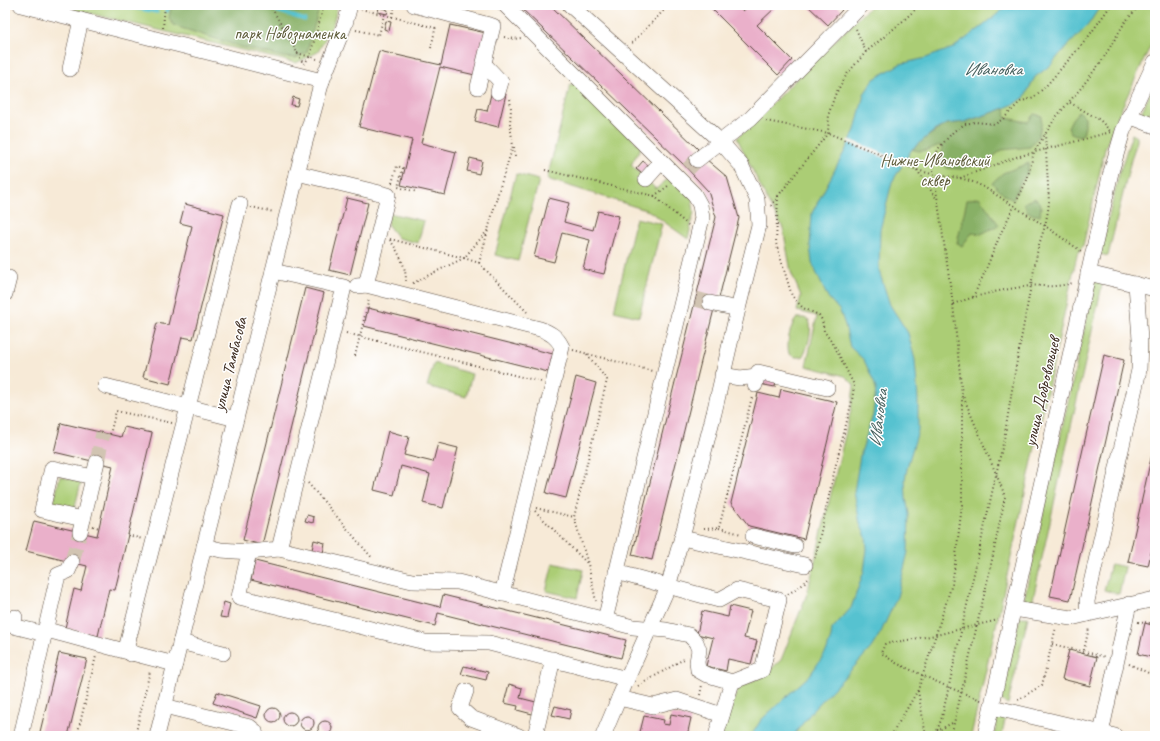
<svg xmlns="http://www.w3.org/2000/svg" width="1160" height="741" viewBox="0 0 1160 741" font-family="Caveat,sans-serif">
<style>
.green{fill:#abcd75;stroke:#737c4a}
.forest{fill:#88b066;stroke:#626d42}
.water{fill:#56c2d0;stroke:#487677}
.pier{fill:#f7ead7}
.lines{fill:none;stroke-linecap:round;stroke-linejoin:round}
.stream{stroke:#56c2d0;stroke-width:3.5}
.building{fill:#eab0ca}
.minor-tunnel{stroke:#d1c4b2;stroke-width:15;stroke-dasharray:15 8;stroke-linecap:butt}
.minor-casing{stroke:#57473a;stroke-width:16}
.path{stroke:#57473a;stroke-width:2;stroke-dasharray:1 3;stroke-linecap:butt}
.minor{stroke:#fff;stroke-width:15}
.labels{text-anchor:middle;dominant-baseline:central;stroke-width:3;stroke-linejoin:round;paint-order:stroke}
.park-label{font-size:17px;fill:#5d5b38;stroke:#fff}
.street-label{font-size:17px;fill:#3b2a1e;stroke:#fff}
.water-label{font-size:18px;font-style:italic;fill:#445f5c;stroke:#fff}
</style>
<rect width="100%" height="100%" fill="#fff"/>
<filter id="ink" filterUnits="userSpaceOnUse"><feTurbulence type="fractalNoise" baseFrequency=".025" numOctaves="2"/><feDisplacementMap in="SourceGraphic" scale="8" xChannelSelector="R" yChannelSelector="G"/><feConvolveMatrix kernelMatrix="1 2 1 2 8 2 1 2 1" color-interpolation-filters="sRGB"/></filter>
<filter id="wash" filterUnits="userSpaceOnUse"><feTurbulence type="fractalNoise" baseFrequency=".012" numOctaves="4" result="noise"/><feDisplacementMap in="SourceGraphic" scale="16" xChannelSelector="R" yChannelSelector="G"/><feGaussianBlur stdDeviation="0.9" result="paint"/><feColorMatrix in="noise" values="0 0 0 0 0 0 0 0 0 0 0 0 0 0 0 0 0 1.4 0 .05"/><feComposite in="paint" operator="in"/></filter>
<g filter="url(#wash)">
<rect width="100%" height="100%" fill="#f7ead7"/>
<!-- green -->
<g class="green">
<path d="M55 5H338L333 24 318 52 296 63Z"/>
<path d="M872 5H1155V36L1113 127 1105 149 1083 246 1077 255 998 617 971 736H721L738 688 764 675 781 660 807 594 851 410 854 385 845 376 806 366 817 316 797 311 801 296 791 272 783 228 768 202 737 138 860 16Z"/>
<path d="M576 83 641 147 631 165 656 189 670 177 692 197 694 212 688 239 649 211 547 179 570 86Z"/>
<path d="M1155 83V100L1146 119 1140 115Z"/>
<path d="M1132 134 1137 137V141L1131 160 1108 256 1100 254 1119 174Z"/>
<path d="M516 174 539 180 518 261 495 255Z"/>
<path d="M389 213 424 221 418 243 398 238 387 224Z"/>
<path d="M636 218 662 224 639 317 614 311Z"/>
<path d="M1095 281H1103L1031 608 1023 604Z"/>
<path d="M797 318H804L809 320C813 331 808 348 802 357H795L789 354C786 343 790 325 797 318Z"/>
<path d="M434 363 472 374 466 397 427 386Z"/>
<path d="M60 476 81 482 74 511 53 506Z"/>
<path d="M553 563 583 570 577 598 546 591Z"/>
<path d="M1111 564 1125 567 1119 594 1104 590Z"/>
<path d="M1020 617H1028L1008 704 1001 700Z"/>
<path d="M1006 713 1002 736H994L998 714Z"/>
</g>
<!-- forest -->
<g class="forest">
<path d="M171 5H320L307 52 296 58 283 57 238 46 175 26 169 19Z"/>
<path d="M1005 108 1006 118 1028 122 1034 114 1042 116C1041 130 1040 136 1030 147L1002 150 986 162 974 166 961 169 947 168 941 160 942 149 940 145C932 148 921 154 912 149L924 139 946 124 964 122Z"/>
<path d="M1079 111 1085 117V126L1083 134 1079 136 1071 133 1068 127 1072 119Z"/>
<path d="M1029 163 1027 174 1021 181 1013 200 1003 194 992 183 1003 173Z"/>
<path d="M979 197 999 225 981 234 972 233 962 246 957 243 967 200Z"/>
<path d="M1034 198 1040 202 1041 206 1040 215H1034L1027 211 1024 203Z"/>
</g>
<!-- water -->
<path class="water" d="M1008 5H1101L1088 25 1059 55 1051 65 1035 77 1024 98 1014 104 997 111 964 122 946 124 934 131 912 149 892 182 880 230 879 271 890 305 908 333 915 360 918 399V431L908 464 905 479 906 498 909 514 908 552 897 597 881 632 871 648 854 667 813 710 793 736H751L761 720 810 675 821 659 827 650 831 637 832 629 851 608 864 571 867 549 866 537 860 524 854 492 860 456 873 415 876 389 874 382 864 360 850 347 845 325 840 311 827 296 812 263 810 245 812 213 849 143 855 130 864 94 874 79 900 64 926 58 953 48 983 26Z"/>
<!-- pier -->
<path class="pier" d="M848 139 906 163 904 166 847 142Z"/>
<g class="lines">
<!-- stream -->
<g class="stream">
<path d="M119 5 157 12"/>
<path d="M255 5 266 8"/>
<path d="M167 11 169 5"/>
<path d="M277 11 305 20"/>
</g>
</g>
<g id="blocks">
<!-- building -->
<g class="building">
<path d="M518 5H550L698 149 692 155 706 159 727 177 739 218 719 298 714 309 652 560 632 555 716 217 708 191 683 164Z"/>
<path d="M708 5H737L743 11 750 5H778L757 25 792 60 778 75Z"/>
<path d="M807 5H837L842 10 828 25Z"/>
<path d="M379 7 388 10 387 14 378 12Z"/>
<path d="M386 21 391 22 389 31 384 29Z"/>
<path d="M450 25 486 33 475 75 440 67 421 143 456 152 445 195 401 185 412 140 359 127 379 51 441 65Z"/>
<path d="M492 90 506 94 498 127 475 121 478 109 487 111Z"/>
<path d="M293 97 299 99 297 106 291 105Z"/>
<path d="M470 158 482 161 479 174 467 171Z"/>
<path d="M643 161 649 166 642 174 636 169Z"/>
<path d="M347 198 368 203 350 275 329 270Z"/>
<path d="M549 198 569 203 564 222 593 230 598 211 619 216 604 274 583 269 590 240 562 233 554 262 534 257Z"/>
<path d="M185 204 224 214 193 339 182 337 170 384 143 377 157 323 168 325 192 226 180 223Z"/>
<path d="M305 288 324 293 262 545 243 540Z"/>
<path d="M368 308 553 354 548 372 364 326Z"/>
<path d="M1104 355 1124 360 1070 600 1050 596Z"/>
<path d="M576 377 596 383 566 498 546 493Z"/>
<path d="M761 377 776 380 775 387 759 384Z"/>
<path d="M781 389 837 402 804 539 749 526 731 503 758 393 779 398Z"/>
<path d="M61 423 121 437 124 427 152 433 115 590 109 589 98 636 65 628 74 589 81 591 87 566 26 551 34 521 97 536 113 466 54 452Z"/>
<path d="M388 431 409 437 404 455 433 462 438 443 458 448 443 508 423 503 430 474 401 466 394 495 374 490Z"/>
<path d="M1154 445 1155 536 1148 566 1128 562Z"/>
<path d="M307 515 314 517 313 523 305 521Z"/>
<path d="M314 540 325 543 323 553 312 550Z"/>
<path d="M255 561 440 607 443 595 626 640 621 658 438 613 435 626 251 580Z"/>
<path d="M224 602 230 604 227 618 220 617Z"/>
<path d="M730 606 751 611 744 638 757 641 751 664 728 659 726 671 706 666 713 638 697 634 702 611 728 617Z"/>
<path d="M1145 623 1155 626V658L1138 654Z"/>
<path d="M1069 650 1097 657 1090 686 1062 679Z"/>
<path d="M59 653 87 659 68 736H39Z"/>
<path d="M464 666 488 672 486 680 461 674Z"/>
<path d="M509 684 522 688 520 698 540 703 536 715 517 710 518 706 504 703Z"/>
<path d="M217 692 261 706 257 718 213 703Z"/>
<path d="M555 706 571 710 569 719 552 715Z"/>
<circle cx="273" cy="715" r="7"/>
<circle cx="290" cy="719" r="7"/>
<path d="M671 714 691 718 687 736H639L644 716 664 720 663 724 669 725Z"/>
<circle cx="307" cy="723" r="7"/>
<circle cx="325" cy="728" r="7"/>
</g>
</g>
</g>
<g filter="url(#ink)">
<use href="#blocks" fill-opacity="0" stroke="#57473a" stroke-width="1"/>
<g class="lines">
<!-- minor-tunnel -->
<g class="minor-tunnel">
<path d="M688 169 697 160"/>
<path d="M696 299 710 303"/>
<path d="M97 462 103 433"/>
<path d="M72 562 80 532"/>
</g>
<defs>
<g id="minor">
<path d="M21 5 322 81"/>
<path d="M414 5 493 26 478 87"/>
<path d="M505 5 694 194 700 205 702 218 605 620"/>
<path d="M570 5 720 141 741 165 757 199 759 225 738 309 714 413 685 526 668 587 627 679 603 736"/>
<path d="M484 64 501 82 498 92"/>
<path d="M70 69 81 20"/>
<path d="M1129 116 1155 126"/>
<path d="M697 160 751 118 862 5"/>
<path d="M297 173 388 195 366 285 357 286"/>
<path d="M646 179 661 162"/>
<path d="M1088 273 1155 289"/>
<path d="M366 285 540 329C551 333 557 337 562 347L502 594"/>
<path d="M5 294 9 278"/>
<path d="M710 303 738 309"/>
<path d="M722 375 740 378 757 376"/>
<path d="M755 385 758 372 827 388"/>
<path d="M105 386 236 419"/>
<path d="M83 519 42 510 52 468 93 477"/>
<path d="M80 532 97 462"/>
<path d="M753 536 795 546"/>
<path d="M682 538 805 565"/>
<path d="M204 546 221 550 249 552 239 597 425 642 489 643 627 679"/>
<path d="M279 549 412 581 458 582 633 627 666 630 689 635 696 642 699 650 697 662 698 670 705 674 732 682 762 670 779 600 737 590 719 600 616 572"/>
<path d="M249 552 279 549 344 287 273 271"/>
<path d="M1014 609 1071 618 1088 614 1087 601 1139 370 1140 339 1136 284"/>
<path d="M1088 614 1155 599"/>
<path d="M15 617 13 626 45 634 51 631C92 642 133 654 175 664"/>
<path d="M180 642 223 653"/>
<path d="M131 654 127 645 240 204"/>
<path d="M466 691 460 708 471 718 519 736"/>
<path d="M619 698 653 706 677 700 722 715"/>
<path d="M164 706 250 727 255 731 256 736"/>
<path d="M992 707 1115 736"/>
<path d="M1101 733 1129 604"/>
<path d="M21 736 58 575 68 571 72 562"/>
<path d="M157 736 305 142 322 81 345 24 350 5"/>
<path d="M535 736 553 659"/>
<path d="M716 736 732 682"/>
<path d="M985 736 1111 172 1123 131 1155 62"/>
</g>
</defs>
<!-- minor casing -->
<use href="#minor" class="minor-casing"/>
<!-- path -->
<g class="path">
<path d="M270 5 303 63"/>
<path d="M361 9 436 28"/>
<path d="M392 17 395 5"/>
<path d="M163 28 165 5"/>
<path d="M856 29 866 52"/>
<path d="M356 30 379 35 384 15"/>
<path d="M504 37 514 39 521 38"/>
<path d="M632 43 669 5"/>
<path d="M431 48 436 26"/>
<path d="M297 53 317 59"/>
<path d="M304 64 310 56 324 5"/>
<path d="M766 121 828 133 917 170 935 175 960 178 973 182 984 187 1045 226 1081 251"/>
<path d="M514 147 515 156"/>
<path d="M545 170 654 196 688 225"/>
<path d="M917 170 936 198"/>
<path d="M960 178 1016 157 1111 132 1100 120 1069 102"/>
<path d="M392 183 397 166 403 168 398 187 417 192"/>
<path d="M654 196 668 186"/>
<path d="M778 196 776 243 792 296 803 308 819 315 822 320 824 331 835 347 854 385 852 401 836 464 815 558"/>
<path d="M771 206 778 196 828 133 829 113 835 95 847 74 866 52 904 20 920 5"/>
<path d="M251 207 274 212"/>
<path d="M390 239 464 258 479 263 527 312"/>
<path d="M390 240C399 253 406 266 406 281"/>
<path d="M479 263 499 190 513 146 510 124 511 109 510 98"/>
<path d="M413 283 464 258 488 230"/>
<path d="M973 297 984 274 1001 233 1027 180 1034 152 1056 117 1081 88 1103 59 1125 22 1140 5"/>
<path d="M953 304C978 295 1004 289 1030 286 1035 285 1040 286 1045 286 1055 287 1064 285 1073 283"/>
<path d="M346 333 542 382"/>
<path d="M573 350 652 371"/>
<path d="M587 354 607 380 574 517 588 564 596 601"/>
<path d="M355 356 369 299"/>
<path d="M110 434 116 411 172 423"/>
<path d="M308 483 373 559"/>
<path d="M536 508 574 517"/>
<path d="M535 511 587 563"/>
<path d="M93 526 99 528"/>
<path d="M719 528 741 534"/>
<path d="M704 529 719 528 752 397"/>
<path d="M128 535 142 539"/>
<path d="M1152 550 1155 551"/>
<path d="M788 594 802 585 810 577"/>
<path d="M1138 622 1144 623V622L1155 624"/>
<path d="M1052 644 1106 657"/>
<path d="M1083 654 1089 628"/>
<path d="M1129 664 1155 676"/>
<path d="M638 686 684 659"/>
<path d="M918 691 926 736"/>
<path d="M700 695 702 685"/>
<path d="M981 700 948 687 896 663 881 653 885 644 936 635 998 620"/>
<path d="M1018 700 1042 685 1056 627"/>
<path d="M937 731 954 722"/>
<path d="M77 736 96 656"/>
<path d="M135 736 150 671"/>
<path d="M891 736 918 690 946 603 952 584 955 564 962 505V395L953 304 933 169 938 149 954 131 965 124 975 122 995 124 1003 119 1020 102 1034 97 1045 87 1086 40 1111 5"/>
<path d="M932 736 937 731 942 717 1004 439 1016 366 1038 248 1045 226 1048 211 1049 202 1045 134"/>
<path d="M951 736 989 574 1005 497 1002 488 963 396"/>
</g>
<!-- minor -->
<use href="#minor" class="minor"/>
</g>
</g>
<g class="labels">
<!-- park labels -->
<g class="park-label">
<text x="290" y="33">парк Новознаменка</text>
<text x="935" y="160">Нижне-Ивановский<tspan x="935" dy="20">сквер</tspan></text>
</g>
<!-- street labels -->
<g class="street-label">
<text transform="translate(230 364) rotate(-76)">улица Тамбасова</text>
<text transform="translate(1042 392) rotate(-77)">улица Добровольцев</text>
</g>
<!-- water labels -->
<g class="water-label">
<text x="993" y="69">Ивановка</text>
<text transform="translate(878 418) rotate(-83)">Ивановка</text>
</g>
</g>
<!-- margin -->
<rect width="1160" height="741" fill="none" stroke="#fff" stroke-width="20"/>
</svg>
